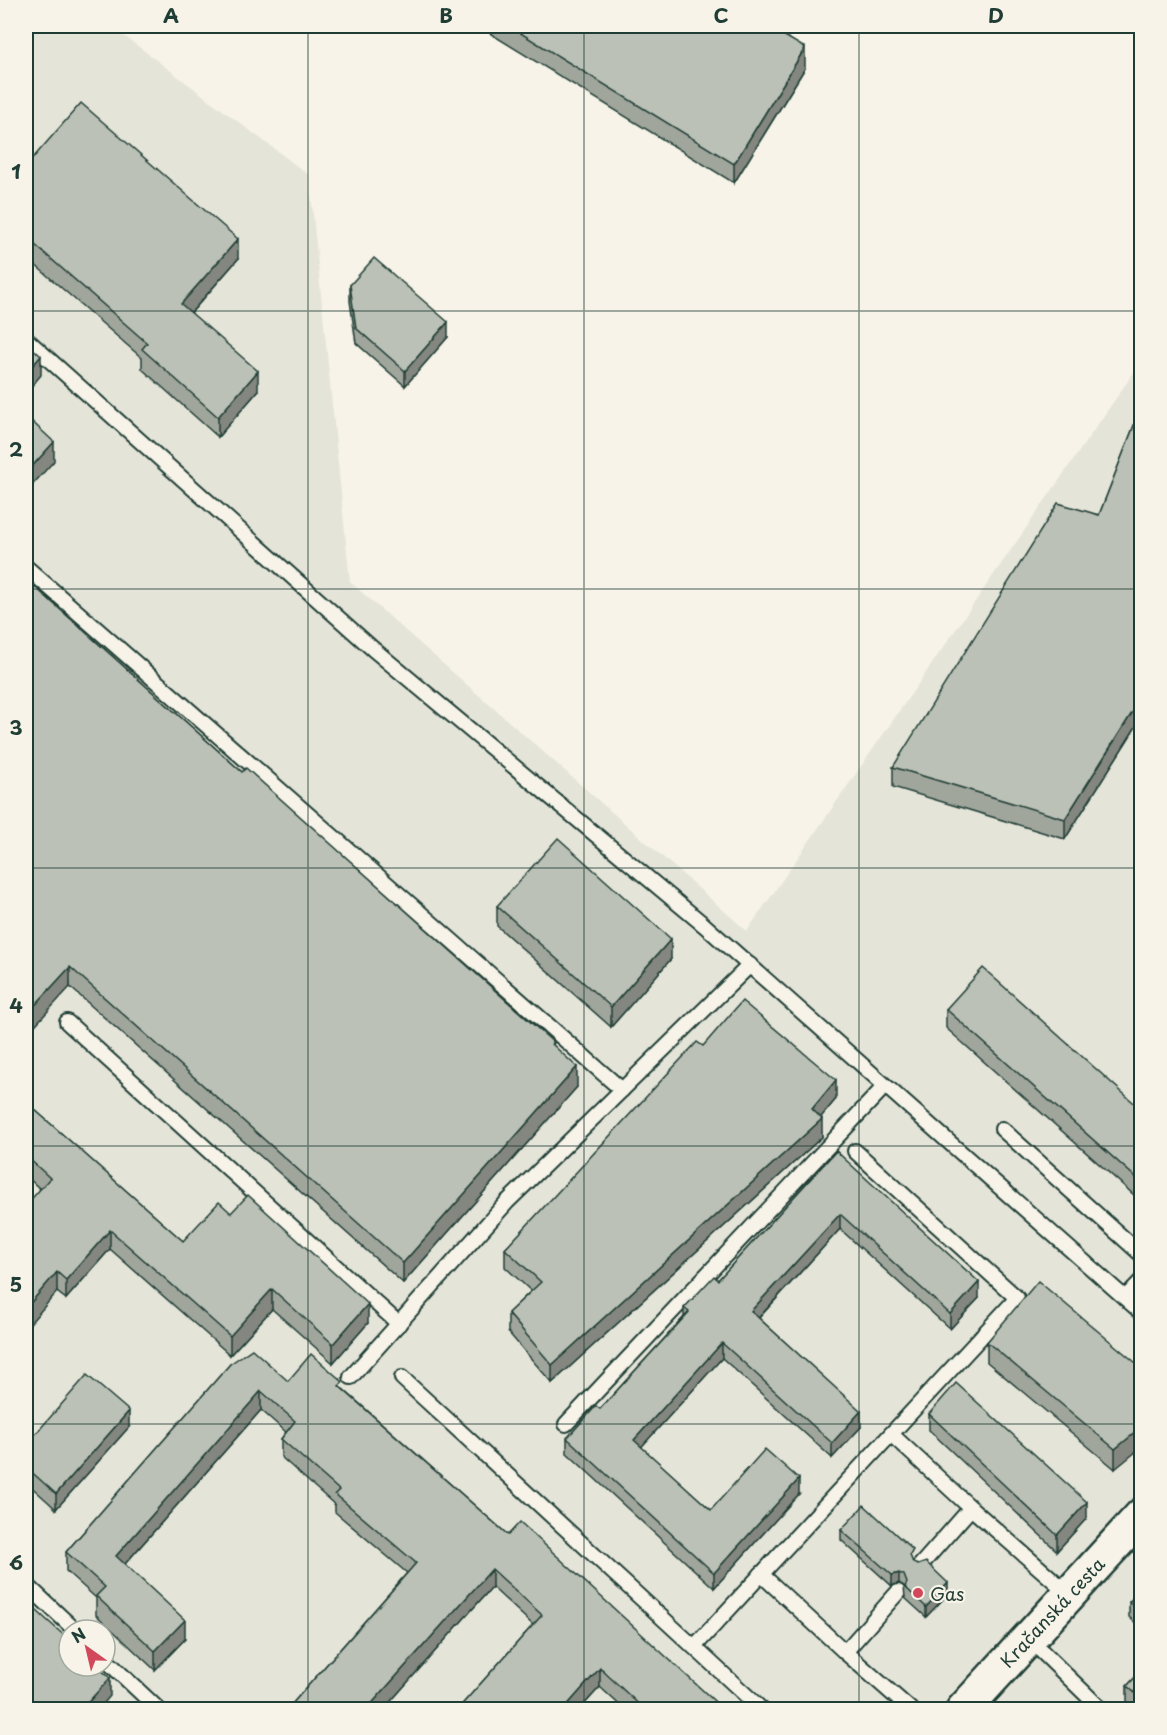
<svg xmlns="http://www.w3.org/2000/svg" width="1167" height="1735" viewBox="0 0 1167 1735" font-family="'Playpen Sans',sans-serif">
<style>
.built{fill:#e5e4d9;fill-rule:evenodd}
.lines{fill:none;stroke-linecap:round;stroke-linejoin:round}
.lane-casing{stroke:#1f3d34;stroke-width:18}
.secondary-casing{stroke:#1f3d34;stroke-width:38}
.lane{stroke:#f7f3e8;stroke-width:14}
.secondary{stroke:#f7f3e8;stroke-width:33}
.wall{fill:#a1a69d;stroke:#1f3d34;stroke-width:1.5}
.shaded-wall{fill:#83877f;stroke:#1f3d34;stroke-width:1.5}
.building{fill:#bbc1b6;stroke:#1f3d34;stroke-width:1.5}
.grid{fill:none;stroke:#1f3d34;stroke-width:1.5;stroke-opacity:0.55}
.poi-dot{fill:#d1495b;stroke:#f7f3e8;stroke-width:2}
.labels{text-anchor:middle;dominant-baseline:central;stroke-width:4.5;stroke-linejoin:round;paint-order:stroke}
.poi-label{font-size:18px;fill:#1f3d34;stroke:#f7f3e8;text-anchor:start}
.street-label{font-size:18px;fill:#1f3d34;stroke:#f7f3e8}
.neatline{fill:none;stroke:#1f3d34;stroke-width:2}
.grid-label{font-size:20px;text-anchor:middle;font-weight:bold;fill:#1f3d34}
</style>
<rect width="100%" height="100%" fill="#f7f3e8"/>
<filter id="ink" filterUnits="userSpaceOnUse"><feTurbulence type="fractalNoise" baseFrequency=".0167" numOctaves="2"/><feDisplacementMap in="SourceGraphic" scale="12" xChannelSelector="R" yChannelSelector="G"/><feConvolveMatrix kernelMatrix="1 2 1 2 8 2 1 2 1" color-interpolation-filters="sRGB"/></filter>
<g filter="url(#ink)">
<!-- built -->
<path class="built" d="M26 26H111L309 175 350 582 747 931 1141 362V1709L26 1710ZM69 1630H105V1666H69Z"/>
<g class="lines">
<defs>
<g id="lane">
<path d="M26 339 373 649 704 925 1142 1313"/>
<path d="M26 567 622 1090"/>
<path d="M67 1022 399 1324"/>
<path d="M1002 1129 1142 1255"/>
<path d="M1125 1298 1142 1280"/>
<path d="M351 1377 507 1202 750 965"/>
<path d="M402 1378 694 1647 1017 1298 855 1151"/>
<path d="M566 1424 885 1086"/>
<path d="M891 1434 971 1508"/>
<path d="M919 1567 971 1508 1069 1594"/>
<path d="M761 1574 845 1652"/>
<path d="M26 1584 75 1630"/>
<path d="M898 1592 845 1652 911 1710"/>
<path d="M1028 1638 1102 1710"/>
<path d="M694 1647 762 1710"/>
<path d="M105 1659 159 1710"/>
</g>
<path id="secondary" d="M963 1710 1142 1515"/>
</defs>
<!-- lane casing -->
<use href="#lane" class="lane-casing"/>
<!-- secondary casing -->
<use href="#secondary" class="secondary-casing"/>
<!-- lane -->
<use href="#lane" class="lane"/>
<!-- secondary -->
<use href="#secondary" class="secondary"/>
</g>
<!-- wall -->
<g class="wall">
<path d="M478 26H768L805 68 734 183Z"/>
<path d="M26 166 238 259 191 313 258 391 218 437 142 369V358L26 257Z"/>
<path d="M350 285 448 337 405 386 356 343 350 301Z"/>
<path d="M1142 405V717L1065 839 893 787V767L1099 515Z"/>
<path d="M26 579 242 772 554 1046 577 1087 403 1283 70 987Z"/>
<path d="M497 906 671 959 611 1027 497 926Z"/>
<path d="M946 1009 1142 1110V1202L946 1028Z"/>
<path d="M703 1046 836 1099 820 1118 822 1137 552 1383 508 1332V1313L531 1291 505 1267V1249Z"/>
<path d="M26 1102 183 1241 231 1213 368 1323 333 1363 272 1309 230 1355 110 1249 66 1299 57 1292 40 1189 26 1176Z"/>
<path d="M836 1151 979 1298 950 1329 840 1229 759 1318 861 1427 832 1458 722 1358 641 1447 711 1510 799 1494 714 1588 567 1453V1438L600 1409 684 1317V1308L718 1280Z"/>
<path d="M987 1342 1142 1368 1115 1469 987 1362Z"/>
<path d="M230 1364 288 1381 343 1389 508 1535 724 1710H625L600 1687 579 1710H457L533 1625 492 1587 383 1710H292V1704L407 1573 335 1512V1505L281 1457V1439L286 1432 261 1410 125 1564 185 1639 155 1670 96 1615V1598L66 1571V1552Z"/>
<path d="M929 1414 1087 1518 1057 1551 929 1430Z"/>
<path d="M129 1427 56 1509 26 1482V1445Z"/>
<path d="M841 1530 913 1561V1563L948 1594 926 1617 905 1598 904 1586 899 1583 892 1586 841 1540Z"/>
<path d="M1142 1588V1629L1129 1617V1602Z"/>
<path d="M1142 1670V1710H1136L1127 1701V1686Z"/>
</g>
<!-- shaded-wall -->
<g class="shaded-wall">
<path d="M805 48V68L734 183V164Z"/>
<path d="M238 239V259L181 324V304Z"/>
<path d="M448 322V337L405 386V371Z"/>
<path d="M41 356V375L26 393V373Z"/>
<path d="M258 371V391L218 437V417Z"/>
<path d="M54 442V461L26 492V473Z"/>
<path d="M1142 697V717L1065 839V819Z"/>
<path d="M671 939V959L611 1027V1007Z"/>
<path d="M70 967V987L26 1035V1015Z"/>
<path d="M577 1067V1087L403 1283V1263Z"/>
<path d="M836 1080V1099L812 1128V1109Z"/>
<path d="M822 1119V1137L552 1383V1365Z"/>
<path d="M840 1214V1229L751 1326V1311Z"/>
<path d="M110 1230V1249L66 1299V1280Z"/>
<path d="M57 1272V1292L26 1328V1308Z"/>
<path d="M979 1282V1298L950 1329V1314Z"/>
<path d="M272 1289V1309L230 1355V1336Z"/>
<path d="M368 1304V1323L333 1363V1344Z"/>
<path d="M722 1343V1358L634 1455V1440Z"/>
<path d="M261 1391V1410L116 1574V1556Z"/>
<path d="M129 1411V1427L56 1509V1494Z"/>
<path d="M861 1411V1427L832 1458V1443Z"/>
<path d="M1142 1427V1447L1115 1469V1449Z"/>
<path d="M799 1479V1494L714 1588V1573Z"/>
<path d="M1087 1502V1518L1057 1551V1535Z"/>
<path d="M492 1569V1587L383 1710H366Z"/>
<path d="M899 1573V1583L892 1586V1575Z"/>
<path d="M948 1583V1594L926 1617V1607Z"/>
<path d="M185 1620V1639L155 1670V1651Z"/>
<path d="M600 1668V1687L579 1710H563Z"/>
<path d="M110 1678V1696L98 1710H81Z"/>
</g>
<!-- building -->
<g class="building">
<path d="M509 26H768L805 48 734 164Z"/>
<path d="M81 103 238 239 181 304 258 371 218 417 142 349 147 343 26 237V166Z"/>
<path d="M374 258 448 322 405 371 356 328 350 285Z"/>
<path d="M26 342 41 356 26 373Z"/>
<path d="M1142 405V697L1065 819 893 767 1058 503 1099 515Z"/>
<path d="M26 416 54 442 26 473Z"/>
<path d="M26 579 242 772 246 768 554 1043 552 1044 577 1067 403 1263 70 967 26 1015Z"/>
<path d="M558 838 671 939 611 1007 497 906Z"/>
<path d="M983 968 1142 1110V1183L946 1009Z"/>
<path d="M742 1001 836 1080 812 1109 822 1119 552 1365 508 1313 541 1282 505 1249 697 1042 703 1046Z"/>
<path d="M26 1102 183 1241 219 1202 231 1213 248 1195 368 1304 333 1344 272 1289 230 1336 110 1230 66 1280 57 1272 26 1308V1205L50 1178 26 1156Z"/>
<path d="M836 1151 979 1282 950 1314 840 1214 751 1311 861 1411 832 1443 722 1343 634 1440 711 1510 765 1449 799 1479 714 1573 567 1438 596 1406 600 1409 689 1312 684 1308 714 1276 718 1280Z"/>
<path d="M1038 1281 1142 1368V1427L1115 1449 987 1342Z"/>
<path d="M252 1349 288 1381 311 1354 343 1382 339 1386 508 1535 520 1522 724 1710H645L600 1668 563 1710H457L542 1615 492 1569 366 1710H299L292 1704 416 1563 335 1494 339 1490 281 1439 295 1421 261 1391 116 1556 185 1620 155 1651 96 1596 105 1587 66 1552 230 1364Z"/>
<path d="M87 1375 129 1411 56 1494 26 1467V1445Z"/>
<path d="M956 1383 1087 1502 1057 1535 929 1414Z"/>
<path d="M864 1505 913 1550 910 1555 913 1563 918 1565 926 1562 948 1583 926 1607 905 1587 907 1583 904 1575 899 1573 892 1575 841 1530Z"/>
<path d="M1142 1588V1614L1129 1602Z"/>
<path d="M26 1601 69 1640V1666H97L110 1678 81 1710H26Z"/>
<path d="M1142 1670V1699L1127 1686Z"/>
</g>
</g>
<!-- grid -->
<path class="grid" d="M308 26V1710M584 26V1710M859 26V1710M26 311H1142M26 589H1142M26 868H1142M26 1146H1142M26 1424H1142"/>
<!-- markers -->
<circle class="poi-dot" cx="918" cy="1593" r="6"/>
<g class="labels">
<!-- poi labels -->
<g class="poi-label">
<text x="930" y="1593">Gas</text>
</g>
<!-- street labels -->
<g class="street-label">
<text transform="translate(1052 1612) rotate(-47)">Kračanská cesta</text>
</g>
</g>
<!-- margin -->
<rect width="1167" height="1735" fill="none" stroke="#f7f3e8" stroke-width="66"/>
<!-- north arrow -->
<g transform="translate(87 1648) rotate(326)"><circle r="28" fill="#f7f3e8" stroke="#a1aaa0" stroke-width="1.5"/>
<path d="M0-4.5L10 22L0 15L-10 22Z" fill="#d1495b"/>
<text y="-9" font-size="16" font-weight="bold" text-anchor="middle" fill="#1f3d34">N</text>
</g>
<rect x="33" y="33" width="1101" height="1669" class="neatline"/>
<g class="grid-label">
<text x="171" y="23">A</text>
<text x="446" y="23">B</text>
<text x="721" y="23">C</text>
<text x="996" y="23">D</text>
<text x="16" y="179">1</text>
<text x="16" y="457">2</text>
<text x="16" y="735">3</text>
<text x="16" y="1013">4</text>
<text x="16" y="1292">5</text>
<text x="16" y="1570">6</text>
</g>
</svg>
